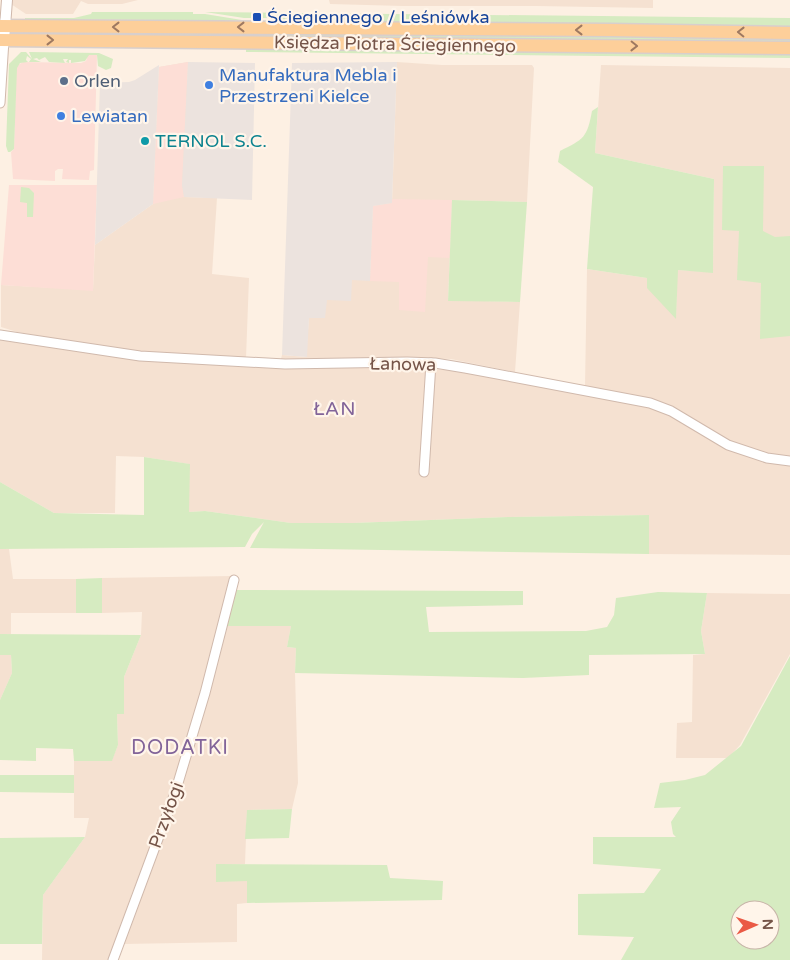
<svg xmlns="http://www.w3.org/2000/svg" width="790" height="960" viewBox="0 0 790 960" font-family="'Varela Round',sans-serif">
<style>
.residential{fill:#f5e1d1}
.commercial{fill:#fdded6}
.industrial{fill:#ece3de}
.green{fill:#d6ebc1;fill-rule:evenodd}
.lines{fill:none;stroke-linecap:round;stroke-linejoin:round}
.minor-casing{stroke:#d0b9ac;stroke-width:11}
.tertiary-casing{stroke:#d0b9ac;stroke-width:12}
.primary-casing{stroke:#d8cfcc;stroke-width:15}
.minor{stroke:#fff;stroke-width:9}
.tertiary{stroke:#fff;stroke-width:10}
.primary{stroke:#fdcf9a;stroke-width:12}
.oneway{stroke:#9e7961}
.transit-dot{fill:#1a4fb4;stroke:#fff5ea;stroke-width:2}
.service-dot{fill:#5c6f8a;stroke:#fff5ea;stroke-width:2}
.shop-dot{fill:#3f7fe0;stroke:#fff5ea;stroke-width:2}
.culture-dot{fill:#0f9aa8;stroke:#fff5ea;stroke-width:2}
.labels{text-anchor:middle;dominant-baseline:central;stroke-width:4.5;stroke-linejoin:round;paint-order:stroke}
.transit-label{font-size:18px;fill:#164399;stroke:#fff5ea;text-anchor:start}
.street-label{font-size:18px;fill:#755448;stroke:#fff5ea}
.shop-label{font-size:18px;fill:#366cbe;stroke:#fff5ea;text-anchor:start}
.service-label{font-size:18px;fill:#4e5e75;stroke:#fff5ea;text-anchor:start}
.culture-label{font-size:18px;fill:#0d838f;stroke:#fff5ea;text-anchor:start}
.neighbourhood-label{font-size:19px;letter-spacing:1px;fill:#826499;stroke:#fff5ea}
.quarter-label{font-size:20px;letter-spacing:1px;fill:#826499;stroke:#fff5ea}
</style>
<rect width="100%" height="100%" fill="#fdf0e3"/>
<!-- residential -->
<g class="residential">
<path d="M11 0H138L122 4H88L81 1 73 14H26L11 4Z"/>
<path d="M329 0H653V8L536 6H403L330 4Z"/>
<path d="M188 62 184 197 217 198 212 274 249 278 246 358 154 353 82 343 17 332 1 327V285L93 290 95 245 153 204 159 67Z"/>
<path d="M397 62 442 65H532L534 68 527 202 452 200 448 300 520 302 515 372 451 359 390 357 314 360 281 359 282 355 306 357 309 318 327 299 352 280H370L373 206 392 203Z"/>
<path d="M601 65 790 68V457L766 455 727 440 672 407 585 386 587 269 647 278 676 318 677 270 713 272 714 179 595 153Z"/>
<path d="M0 340 137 360 244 367 285 369 405 367 458 371 642 405 666 412 727 448 763 461 790 465V555L649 554V515L508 517 353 523H291L205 511 189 512V464L144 457 116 456 115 513H54L0 482Z"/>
<path d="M0 549H9L13 579H76V613H11V634H0Z"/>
<path d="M233 576 211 659 165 812 132 893 110 960H42L43 895 85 837 89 818H74V761L112 760 118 745 117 714 124 713V677L141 635 142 612 102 613V578Z"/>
<path d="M707 593 790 594V654L740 745 728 758H676L677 723 692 722 693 655 705 654 701 631Z"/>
<path d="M226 626H291L287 647 296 648 295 673 298 783 292 809 247 810 245 864 216 865 247 881V903L237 904V942L123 944 187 769Z"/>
<path d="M0 655H11L12 673 0 700Z"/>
</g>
<!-- commercial -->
<g class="commercial">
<path d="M88 55H97L94 170 90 171 89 180 62 179 63 169H58L55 171V181L13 179 11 152 14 149 16 70 18 65 23 62 81 63 86 61Z"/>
<path d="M188 62 182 185 184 197 153 204 159 67Z"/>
<path d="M9 185H97L93 291 1 285Z"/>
<path d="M392 199 452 200 450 258 428 257 425 312 399 310V282L370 281 373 206 392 203Z"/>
</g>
<!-- industrial -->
<g class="industrial">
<path d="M188 62 255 63 252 200 184 197 182 185Z"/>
<path d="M397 62 392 203 373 206 370 281 352 280 351 301 327 300 325 318H309L307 357 282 355 292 63Z"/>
<path d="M159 65 153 204 95 245 100 83 129 82 135 80Z"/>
</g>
<!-- green -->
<g class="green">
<path d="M92 12H193V14H205L242 20 211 21 161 20 25 19V18H74L91 14Z"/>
<path d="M205 12 790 18V26L298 22 268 20V18H244Z"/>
<path d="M161 32 423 33 790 38V43L24 34 125 35Z"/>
<path d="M260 48 790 54V58L246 52V49Z"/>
<path d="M21 52H26L32 59 29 52 99 53 113 59 111 68 106 70 98 66 97 55H89L85 61 71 63V60H69V63L66 62 68 59H63L65 63 49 62 45 57 39 60 37 58 33 59 41 62H29L31 59 27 56 26 60 28 62 20 63 17 68 14 149 10 152H8L6 146 9 64Z"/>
<path d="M598 107 595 153 714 179 713 273 678 270 676 319 647 288V278L587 269 593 187 558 162 560 151C584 139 587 138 592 111Z"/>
<path d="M723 166H764L763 231 775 237 790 236V336L760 339 761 283 737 280 739 231 722 230Z"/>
<path d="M21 187 29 188 34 193 33 217H27V203L20 202Z"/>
<path d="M452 200 527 202 520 302 448 301Z"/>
<path d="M144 457 190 464 189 512 205 511 291 523H353L508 517 649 515V554L250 548 264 522 252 534 245 547 0 549V482L54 513 144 515Z"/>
<path d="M102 578V613H76V579Z"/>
<path d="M235 590 523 591V605L426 607 429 632 586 631 607 627 614 615 616 598 658 592 707 593 701 631 705 654 589 655V675L523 678 295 673 296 648 287 647 291 626H226Z"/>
<path d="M0 634 141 635 124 677V714H117L118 745 112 761H74L73 749 36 748V761L0 760V700L12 673 11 655H0Z"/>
<path d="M790 656V960H621L634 937 578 935V894L644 893 661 869 593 864V837H676L673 834 671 822 681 807 654 808 660 783 685 780 705 775 741 746ZM740 910H770V940H740Z"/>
<path d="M0 775H74V793L0 792Z"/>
<path d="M292 809 289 838 245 839 247 810Z"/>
<path d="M85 837 43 895 42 944H0V838Z"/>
<path d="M216 864 387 865 390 878 443 881 442 900 247 903V881L216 882Z"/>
</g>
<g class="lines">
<defs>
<g id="minor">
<path d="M0 103 4 40"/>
<path d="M0 335 140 356 285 364 407 362 435 363 465 368 650 403 671 411 728 445 767 458 790 461"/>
<path d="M424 472 431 363"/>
<path d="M113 960 175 793 205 693 234 580"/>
</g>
<path id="tertiary" d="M4 40 7 0"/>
<g id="primary">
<path d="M0 26 611 30 790 33"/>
<path d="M0 40 790 48"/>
</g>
</defs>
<!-- minor casing -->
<use href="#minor" class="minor-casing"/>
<!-- tertiary casing -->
<use href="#tertiary" class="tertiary-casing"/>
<!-- primary casing -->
<use href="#primary" class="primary-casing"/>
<!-- minor -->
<use href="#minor" class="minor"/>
<!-- tertiary -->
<use href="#tertiary" class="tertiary"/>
<!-- primary -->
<use href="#primary" class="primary"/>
</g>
<!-- one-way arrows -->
<defs><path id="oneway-chevron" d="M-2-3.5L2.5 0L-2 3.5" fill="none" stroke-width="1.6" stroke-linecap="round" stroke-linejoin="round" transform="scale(1.25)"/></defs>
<g class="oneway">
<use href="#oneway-chevron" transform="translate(116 27) rotate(-180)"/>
<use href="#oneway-chevron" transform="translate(241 27) rotate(-180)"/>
<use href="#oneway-chevron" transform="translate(579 30) rotate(-180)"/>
<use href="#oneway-chevron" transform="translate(741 32) rotate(-179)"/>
<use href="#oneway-chevron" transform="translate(50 40)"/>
<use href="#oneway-chevron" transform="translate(634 46) rotate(1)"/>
</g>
<!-- markers -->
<rect class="transit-dot" x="252" y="12" width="10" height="10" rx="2.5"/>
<circle class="service-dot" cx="64" cy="81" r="5"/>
<g class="shop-dot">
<circle cx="209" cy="85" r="5"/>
<circle cx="61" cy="116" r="5"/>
</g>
<circle class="culture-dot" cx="145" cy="141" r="5"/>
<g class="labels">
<!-- transit labels -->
<g class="transit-label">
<text x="267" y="17">Ściegiennego / Leśniówka</text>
</g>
<!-- street labels -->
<g class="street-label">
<text transform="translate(395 44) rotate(1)">Księdza Piotra Ściegiennego</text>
<text transform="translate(403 364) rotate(1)">Łanowa</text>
<text transform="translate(166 815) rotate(-70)">Przyłogi</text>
</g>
<!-- shop labels -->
<g class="shop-label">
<text x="219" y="75">Manufaktura Mebla i<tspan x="219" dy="21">Przestrzeni Kielce</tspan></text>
<text x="71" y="116">Lewiatan</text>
</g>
<!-- service labels -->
<g class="service-label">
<text x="74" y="81">Orlen</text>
</g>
<!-- culture labels -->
<g class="culture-label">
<text x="155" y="141">TERNOL S.C.</text>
</g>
<!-- neighbourhood labels -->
<g class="neighbourhood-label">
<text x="335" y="409">ŁAN</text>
</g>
<!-- quarter labels -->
<g class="quarter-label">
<text x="180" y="748">DODATKI</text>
</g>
</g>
<!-- north arrow -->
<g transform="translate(755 925) rotate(88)"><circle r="24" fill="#fff5ea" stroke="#c8b5a9"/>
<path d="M0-4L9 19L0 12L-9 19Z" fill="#ea5a45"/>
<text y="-8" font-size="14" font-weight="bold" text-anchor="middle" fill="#755448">N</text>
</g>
</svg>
